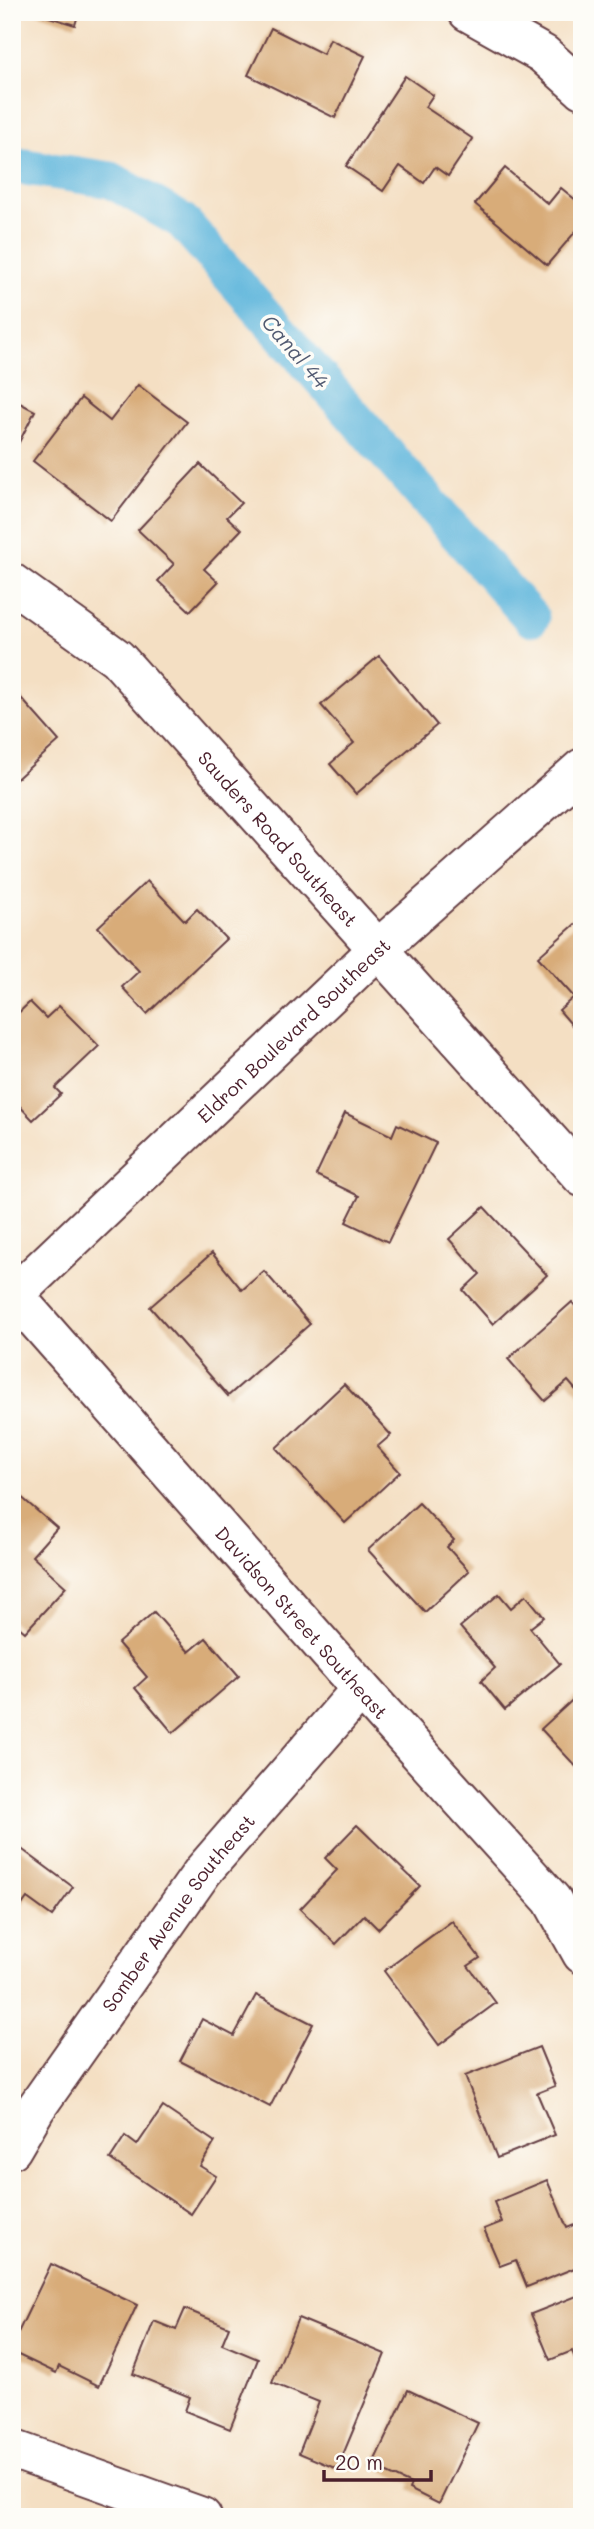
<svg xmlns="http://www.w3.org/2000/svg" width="594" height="2529" viewBox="0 0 594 2529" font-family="Mali,sans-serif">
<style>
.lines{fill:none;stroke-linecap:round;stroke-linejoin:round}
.canal{stroke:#5fb6dc;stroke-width:37}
.building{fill:#d8ac79}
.minor-casing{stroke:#643c42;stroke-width:42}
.minor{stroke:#fff;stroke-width:38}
.labels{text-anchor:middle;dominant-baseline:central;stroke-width:7;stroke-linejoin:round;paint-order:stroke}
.street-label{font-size:19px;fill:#4a1f2b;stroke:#fdfcf7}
.water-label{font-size:21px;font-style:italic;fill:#525b72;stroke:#fdfcf7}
</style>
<rect width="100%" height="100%" fill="#fdfcf7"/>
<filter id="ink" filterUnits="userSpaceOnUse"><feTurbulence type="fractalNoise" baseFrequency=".0143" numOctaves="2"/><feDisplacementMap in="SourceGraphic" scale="14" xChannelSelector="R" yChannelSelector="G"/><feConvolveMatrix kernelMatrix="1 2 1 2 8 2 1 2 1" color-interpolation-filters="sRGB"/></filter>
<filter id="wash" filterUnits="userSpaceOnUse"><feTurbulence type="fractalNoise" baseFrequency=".00686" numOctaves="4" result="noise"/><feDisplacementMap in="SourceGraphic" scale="28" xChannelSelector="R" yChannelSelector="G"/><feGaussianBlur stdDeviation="1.57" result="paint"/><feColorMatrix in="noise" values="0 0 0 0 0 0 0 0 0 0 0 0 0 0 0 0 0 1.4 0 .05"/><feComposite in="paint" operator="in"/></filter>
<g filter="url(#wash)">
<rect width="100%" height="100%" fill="#f4dfc3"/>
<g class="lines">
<!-- canal -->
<path class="canal" d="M12 165 111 180 182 221 531 618"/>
</g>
<g id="blocks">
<!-- building -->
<g class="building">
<path d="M33 12H79L75 25Z"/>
<path d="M271 28 323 54 330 39 365 56 335 118 248 75Z"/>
<path d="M405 76 433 95 425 107 473 139 448 176 435 167 424 183 400 166 383 191 346 166Z"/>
<path d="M505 168 548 204 561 188 582 205V224L547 265 475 204Z"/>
<path d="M138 385 187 422 111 521 33 461 81 398 110 421Z"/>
<path d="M12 399 35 411 12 456Z"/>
<path d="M200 464 241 503 227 517 241 530 204 569 218 582 190 611 158 581 174 564 138 530Z"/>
<path d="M379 656 437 725 356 794 330 764 354 743 321 705Z"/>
<path d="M14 690 59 741 12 783V692Z"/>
<path d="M147 881 185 921 197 909 226 939 147 1014 122 987 139 971 98 927Z"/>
<path d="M582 918V1037L559 1010 574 997 538 957Z"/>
<path d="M30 1002 46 1018 59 1006 99 1046 55 1088 61 1094 33 1120 12 1098V1019Z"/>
<path d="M345 1113 392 1136 397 1124 436 1143 388 1242 346 1222 359 1196 316 1175Z"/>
<path d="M484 1207 547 1275 493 1324 463 1290 480 1274 449 1239Z"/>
<path d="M212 1253 242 1290 264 1271 310 1324 228 1396 150 1307Z"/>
<path d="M572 1302 582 1314V1397L568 1381 545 1401 508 1359Z"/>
<path d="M344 1384 391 1435 377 1447 400 1472 345 1523 276 1448Z"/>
<path d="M12 1489 57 1528 32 1556 66 1587 25 1632 12 1621Z"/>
<path d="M419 1503 454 1540 447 1547 469 1571 425 1612 368 1550Z"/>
<path d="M499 1594 511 1608 526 1595 544 1617 530 1628 560 1664 505 1710 481 1681 495 1668 460 1627Z"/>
<path d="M154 1612 189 1652 206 1638 239 1676 173 1733 135 1688 147 1677 118 1643Z"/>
<path d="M582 1691V1773L541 1729Z"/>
<path d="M357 1825 420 1886 378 1929 364 1915 336 1944 300 1909 337 1870 325 1858Z"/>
<path d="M12 1842 73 1887 52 1916 27 1898 12 1919Z"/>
<path d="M452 1921 480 1958 468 1966 496 2003 439 2045 384 1971Z"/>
<path d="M256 1995 313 2024 270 2107 180 2061 202 2019 234 2036Z"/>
<path d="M539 2047 555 2086 537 2093 555 2135 497 2158 465 2076Z"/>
<path d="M163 2107 215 2142 200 2166 216 2176 191 2214 110 2159 125 2136 137 2145Z"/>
<path d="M547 2180 567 2228 582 2222V2265L527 2287 516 2260 500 2266 484 2229 502 2222 494 2202Z"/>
<path d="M51 2264 137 2305 99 2386 59 2366 56 2373 12 2352V2345Z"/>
<path d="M582 2294V2376L572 2351 550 2360 531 2314Z"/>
<path d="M185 2309 229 2327 222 2344 258 2359 230 2429 185 2411 190 2397 133 2374 154 2321 176 2330Z"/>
<path d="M298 2318 385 2354 337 2469 299 2453 319 2402 272 2383Z"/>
<path d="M408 2390 478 2423 439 2504 409 2489 411 2484 372 2466Z"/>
</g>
</g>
</g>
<g filter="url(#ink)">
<use href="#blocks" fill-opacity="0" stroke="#643c42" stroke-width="2"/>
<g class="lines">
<defs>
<g id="minor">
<path d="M468 12 543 54 582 89"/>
<path id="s1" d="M12 583 117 658 582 1177"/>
<path id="s2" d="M14 1295 361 1689 552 1900 582 1954"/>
<path id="s3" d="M12 1297 379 948 582 768"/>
<path id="s4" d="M12 2149 36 2108 203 1871 361 1689"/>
<path d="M12 2449 202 2517"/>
</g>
</defs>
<!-- minor casing -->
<use href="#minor" class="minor-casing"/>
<!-- minor -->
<use href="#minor" class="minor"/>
</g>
</g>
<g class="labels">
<!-- street labels -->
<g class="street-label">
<text stroke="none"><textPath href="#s1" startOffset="371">Sauders Road Southeast</textPath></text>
<text stroke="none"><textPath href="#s3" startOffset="388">Eldron Boulevard Southeast</textPath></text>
<text stroke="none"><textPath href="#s2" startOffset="436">Davidson Street Southeast</textPath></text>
<text stroke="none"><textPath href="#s4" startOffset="289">Somber Avenue Southeast</textPath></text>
</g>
<!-- water labels -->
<g class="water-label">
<text transform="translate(296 351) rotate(49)">Canal 44</text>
</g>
</g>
<!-- margin -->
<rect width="594" height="2529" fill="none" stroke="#fdfcf7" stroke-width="42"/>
<!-- scale -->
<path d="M324 2470v10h107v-10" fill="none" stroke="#4a1f2b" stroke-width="3.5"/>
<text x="335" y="2470" font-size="21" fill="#4a1f2b" stroke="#fdfcf7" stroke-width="5" paint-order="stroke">20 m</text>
</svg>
